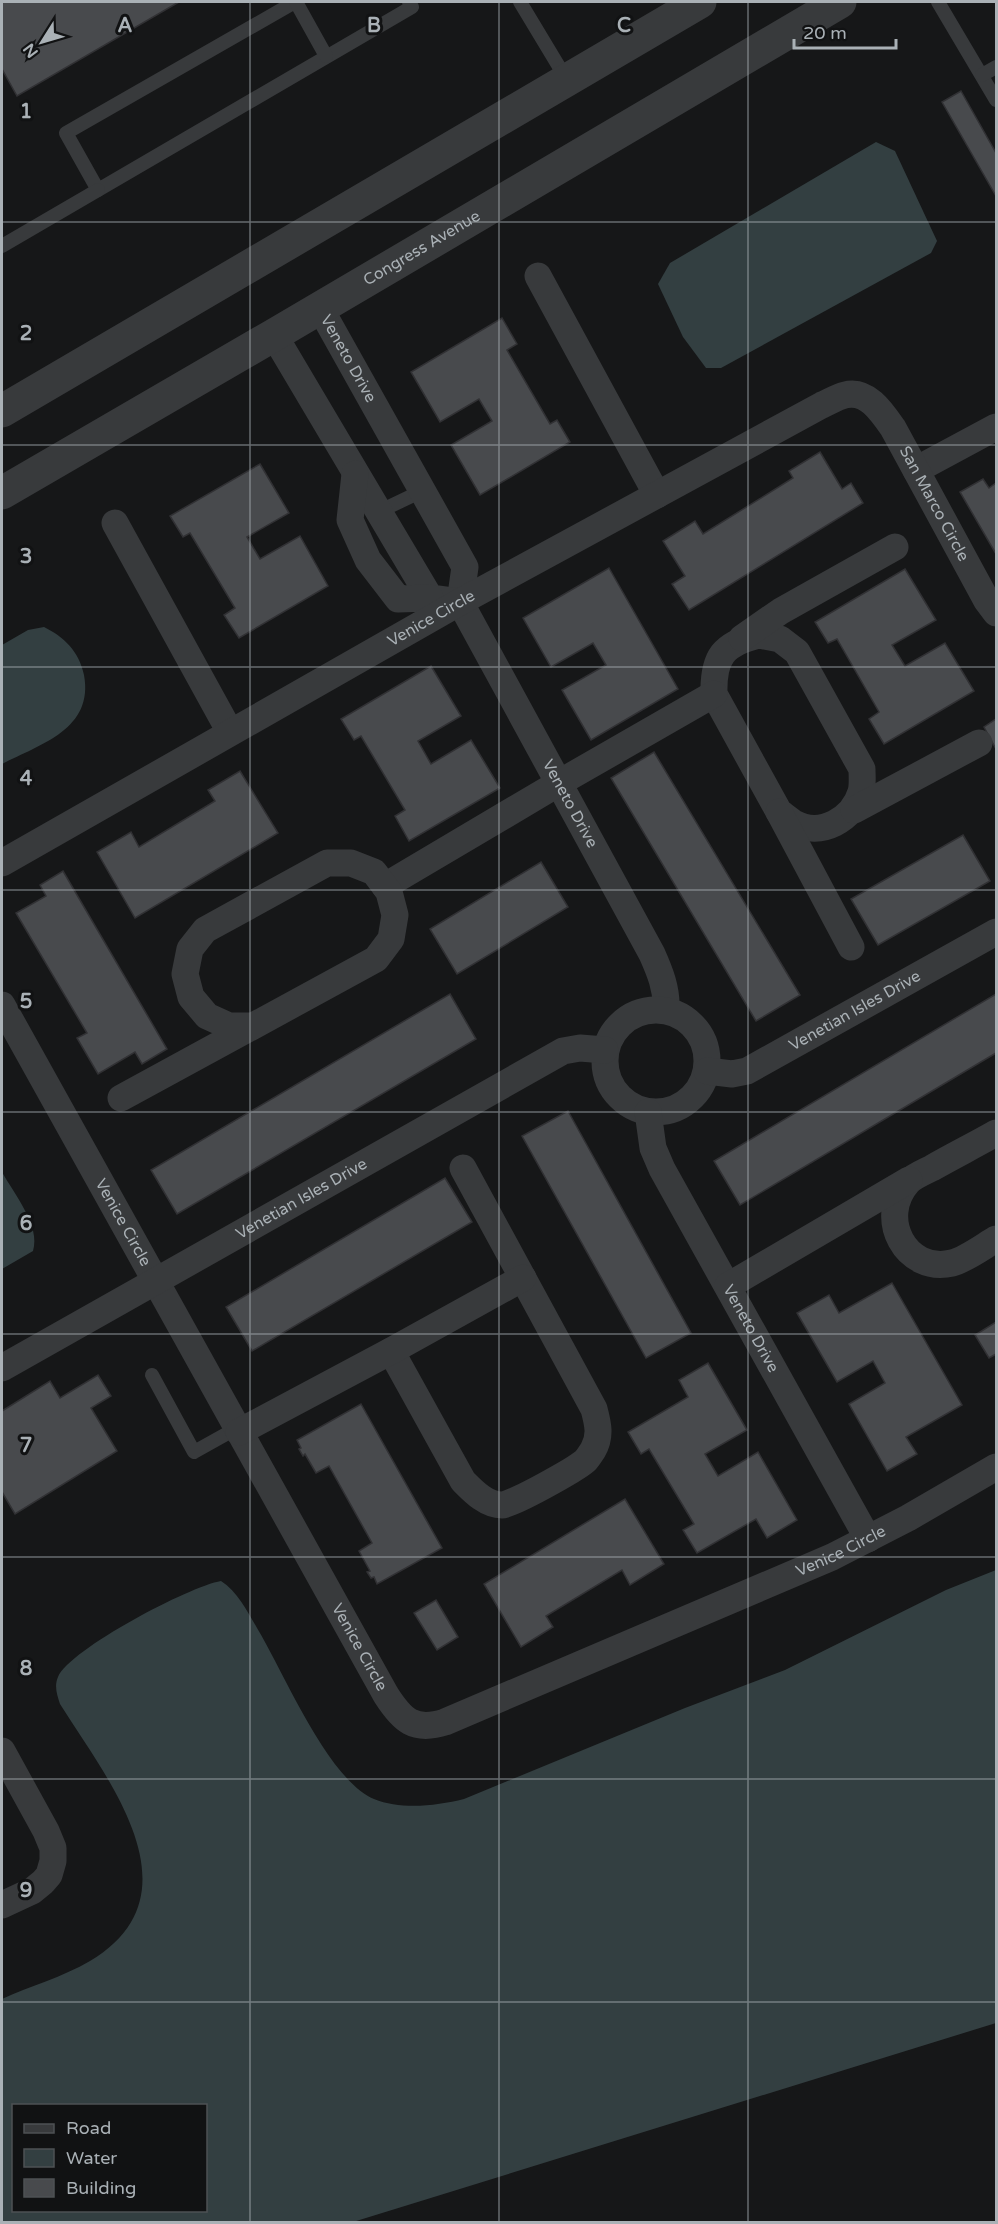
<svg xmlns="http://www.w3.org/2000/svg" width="998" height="2224" viewBox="0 0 998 2224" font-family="'Varela Round',sans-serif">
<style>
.water{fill:#333f41;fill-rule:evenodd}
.building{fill:#484a4d;stroke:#313134;stroke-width:1.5}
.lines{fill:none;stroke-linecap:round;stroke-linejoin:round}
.service{stroke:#383a3c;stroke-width:14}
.minor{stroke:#383a3c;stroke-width:27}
.tertiary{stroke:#383a3c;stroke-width:33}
.grid{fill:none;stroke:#aab1b6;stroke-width:1.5;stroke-opacity:0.55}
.labels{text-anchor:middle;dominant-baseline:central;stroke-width:6;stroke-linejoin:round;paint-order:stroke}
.street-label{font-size:16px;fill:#aab1b6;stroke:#111213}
.grid-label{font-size:20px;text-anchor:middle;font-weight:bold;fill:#aab1b6;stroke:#111213;stroke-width:6;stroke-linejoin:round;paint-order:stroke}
</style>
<rect width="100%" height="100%" fill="#161718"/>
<!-- water -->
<g class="water">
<path d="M876 142 895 151 937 241 931 253 721 368H706L683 337 658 284 670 263Z"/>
<path d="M44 627C64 637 79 651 84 675 94 729 41 744 2 764V645L28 630Z"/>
<path d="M2 1172C14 1194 41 1226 33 1251L2 1269Z"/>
<path d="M996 1570V2023L353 2222H2V1999C30 1986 63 1977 90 1961 202 1894 107 1779 60 1704 57 1695 54 1686 58 1677 70 1649 190 1586 221 1581 238 1592 247 1611 257 1628 283 1671 328 1780 374 1799 401 1810 436 1806 464 1799L685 1708 785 1670 946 1590ZM14 2106H206V2210H14Z"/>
</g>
<!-- building -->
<g class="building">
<path d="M2 2H179L17 96 2 69Z"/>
<path d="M961 91 996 153V196L942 102Z"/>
<path d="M502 318 517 344 507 350 550 424 557 420 570 442 480 495 451 445 492 421 479 399 440 422 411 372Z"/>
<path d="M820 452 842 489 851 483 863 503 689 610 672 584 685 576 663 541 695 521 703 534 793 478 789 471Z"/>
<path d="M260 464 289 513 247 537 260 559 300 536 328 586 239 638 224 615 235 608 190 533 183 537 170 516Z"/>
<path d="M983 479 989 488 996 483V554L960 492Z"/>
<path d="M609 568 678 689 591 740 562 690 606 665 593 643 551 667 523 618Z"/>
<path d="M905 569 936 620 892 645 905 666 945 643 974 691 884 744 869 719 879 712 837 639 828 643 815 622Z"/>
<path d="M431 666 461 716 418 741 431 764 471 740 500 788 409 841 395 816 405 810 361 736 354 740 341 719Z"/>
<path d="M996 719V749L984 727Z"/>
<path d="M654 752 800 995 756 1021 611 778Z"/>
<path d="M240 771 278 833 135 918 97 852 131 832 139 847 215 801 208 790Z"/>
<path d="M963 835 990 881 878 945 851 899Z"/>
<path d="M541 862 568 907 457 974 430 929Z"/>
<path d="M63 871 167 1049 142 1064 135 1052 98 1074 77 1038 87 1033 16 913 46 896 40 885Z"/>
<path d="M450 994 476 1039 177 1214 151 1170Z"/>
<path d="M996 994V1053L740 1205 714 1161Z"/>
<path d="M568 1111 691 1333 646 1358 522 1136Z"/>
<path d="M445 1178 472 1222 252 1351 226 1307Z"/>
<path d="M892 1283 962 1405 906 1437 917 1454 887 1471 849 1404 885 1383 873 1361 837 1382 797 1313 829 1295 839 1313Z"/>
<path d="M996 1322V1354L989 1358 975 1335Z"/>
<path d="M708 1363 747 1430 705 1454 718 1476 758 1452 797 1520 767 1538 756 1519 697 1553 683 1530 694 1524 649 1449 641 1454 628 1432 688 1397 679 1380Z"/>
<path d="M98 1375 111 1396 91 1408 117 1451 15 1514 2 1492V1411L50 1381 60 1398Z"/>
<path d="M361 1404 442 1548 377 1584 374 1577 371 1578 367 1572 370 1571 359 1551 372 1543 329 1466 316 1473 305 1454 303 1456 299 1449 301 1448 297 1440Z"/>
<path d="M625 1499 664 1564 630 1585 622 1570 546 1616 553 1627 521 1647 484 1584Z"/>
<path d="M436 1600 458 1637 437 1650 414 1613Z"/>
</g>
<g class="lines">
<!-- service -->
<g class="service">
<path d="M295 2 66 133 98 190 412 7 409 2"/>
<path d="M296 2 326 56"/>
<path d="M520 2 567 80"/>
<path d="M938 2 996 100"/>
<path d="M982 75 996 67"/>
<path d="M2 246 98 190"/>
<path d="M378 512 422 491"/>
<path d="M152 1375 194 1452 237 1428"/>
</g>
<!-- minor -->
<g class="minor">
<path d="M538 276 657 495"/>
<path id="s1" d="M320 308 465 567 460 602 652 954C660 972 667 989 666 1009"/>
<path d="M274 335 430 598 460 602"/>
<path d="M916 470 996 427"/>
<path d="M355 474 350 520 368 560 398 599 430 598"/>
<path d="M115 523 230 732"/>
<path d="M759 635 780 639 797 652 862 769C862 776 863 785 861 792 853 819 821 838 794 823 789 820 784 815 779 812L714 694C713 657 723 644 759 635Z"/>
<path d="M742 638 781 611 895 547"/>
<path d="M854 810 979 743"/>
<path d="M779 812 851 947"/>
<path id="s2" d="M2 863 460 602 822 405C829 402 837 397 845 395 867 389 882 412 893 428L987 601 996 613"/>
<path d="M385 886 559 783 714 694"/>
<path id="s3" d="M2 1005 386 1695C402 1720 414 1732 445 1722L832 1557 908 1518 996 1467"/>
<circle cx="656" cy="1061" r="51"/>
<path id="s4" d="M707 1071 732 1074 747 1071 996 932"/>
<path d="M121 1098 376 959 391 939 395 915 389 892 374 872 351 863H327L205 930 190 949 185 974 191 997 207 1016 229 1026H253"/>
<path id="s5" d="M648 1112 653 1148 662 1169 868 1539"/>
<path d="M996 1133C975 1145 953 1156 932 1168 924 1172 914 1176 908 1182 876 1218 906 1274 952 1263 965 1260 984 1246 996 1239"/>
<path d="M728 1286 909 1180"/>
<path d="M391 1351 463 1481C473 1491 486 1505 502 1505 512 1505 576 1469 585 1461 588 1458 591 1453 593 1450 601 1436 598 1424 594 1409L463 1168"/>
<path id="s6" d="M2 1368 563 1051 580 1048 605 1050"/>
<path d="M239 1432 391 1351 523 1278"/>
<path d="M2 1751 46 1831 53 1848V1861L49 1875 43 1882 32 1891 2 1905"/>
</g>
<!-- tertiary -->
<g class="tertiary">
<path d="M2 411 700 2"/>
<path id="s7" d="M2 493 274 335 840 2"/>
</g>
</g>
<!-- grid -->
<path class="grid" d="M250 2V2222M499 2V2222M748 2V2222M2 222H996M2 445H996M2 667H996M2 890H996M2 1112H996M2 1334H996M2 1557H996M2 1779H996M2 2002H996"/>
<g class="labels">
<!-- street labels -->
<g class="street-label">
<text stroke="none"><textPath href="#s7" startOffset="486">Congress Avenue</textPath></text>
<text stroke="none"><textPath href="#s1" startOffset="58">Veneto Drive</textPath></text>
<text stroke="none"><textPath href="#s2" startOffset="1113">San Marco Circle</textPath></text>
<text stroke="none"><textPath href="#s2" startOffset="494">Venice Circle</textPath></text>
<text stroke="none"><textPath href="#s1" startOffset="562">Veneto Drive</textPath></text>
<text stroke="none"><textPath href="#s4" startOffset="164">Venetian Isles Drive</textPath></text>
<text stroke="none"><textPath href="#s6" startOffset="344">Venetian Isles Drive</textPath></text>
<text stroke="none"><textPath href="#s3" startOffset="249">Venice Circle</textPath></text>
<text stroke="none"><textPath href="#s5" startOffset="242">Veneto Drive</textPath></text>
<text stroke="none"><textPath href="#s3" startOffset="1293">Venice Circle</textPath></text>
<text stroke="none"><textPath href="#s3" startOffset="735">Venice Circle</textPath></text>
</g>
</g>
<g class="grid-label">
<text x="125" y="32">A</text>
<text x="374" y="32">B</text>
<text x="624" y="32">C</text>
<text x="26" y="118">1</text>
<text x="26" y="340">2</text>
<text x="26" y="563">3</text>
<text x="26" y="785">4</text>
<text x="26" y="1008">5</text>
<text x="26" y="1230">6</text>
<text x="26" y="1452">7</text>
<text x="26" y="1675">8</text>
<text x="26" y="1897">9</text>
</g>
<!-- border -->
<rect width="998" height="2224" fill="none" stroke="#aab1b6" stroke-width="6"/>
<!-- legend -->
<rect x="12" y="2104" width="195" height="108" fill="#111213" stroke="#4e5254" stroke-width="1.5"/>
<rect x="24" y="2124" width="30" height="9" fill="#383a3c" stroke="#4e5254" stroke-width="1.5"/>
<text x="66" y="2134" font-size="18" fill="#aab1b6">Road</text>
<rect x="24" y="2149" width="30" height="18" fill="#333f41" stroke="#4e5254" stroke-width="1.5"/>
<text x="66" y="2164" font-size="18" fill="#aab1b6">Water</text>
<rect x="24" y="2179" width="30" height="18" fill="#484a4d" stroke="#4e5254" stroke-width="1.5"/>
<text x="66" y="2194" font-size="18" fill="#aab1b6">Building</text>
<!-- north arrow -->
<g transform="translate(42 42) rotate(233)" stroke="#111213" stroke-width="4.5" paint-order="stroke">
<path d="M0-4.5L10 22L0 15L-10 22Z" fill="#aab1b6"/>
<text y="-9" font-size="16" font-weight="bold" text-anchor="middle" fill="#aab1b6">N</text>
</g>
<!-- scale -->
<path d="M794 39v9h102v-9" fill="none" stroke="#aab1b6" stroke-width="3"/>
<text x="803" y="39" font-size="18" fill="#aab1b6" stroke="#111213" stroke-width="4.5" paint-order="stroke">20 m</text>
</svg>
